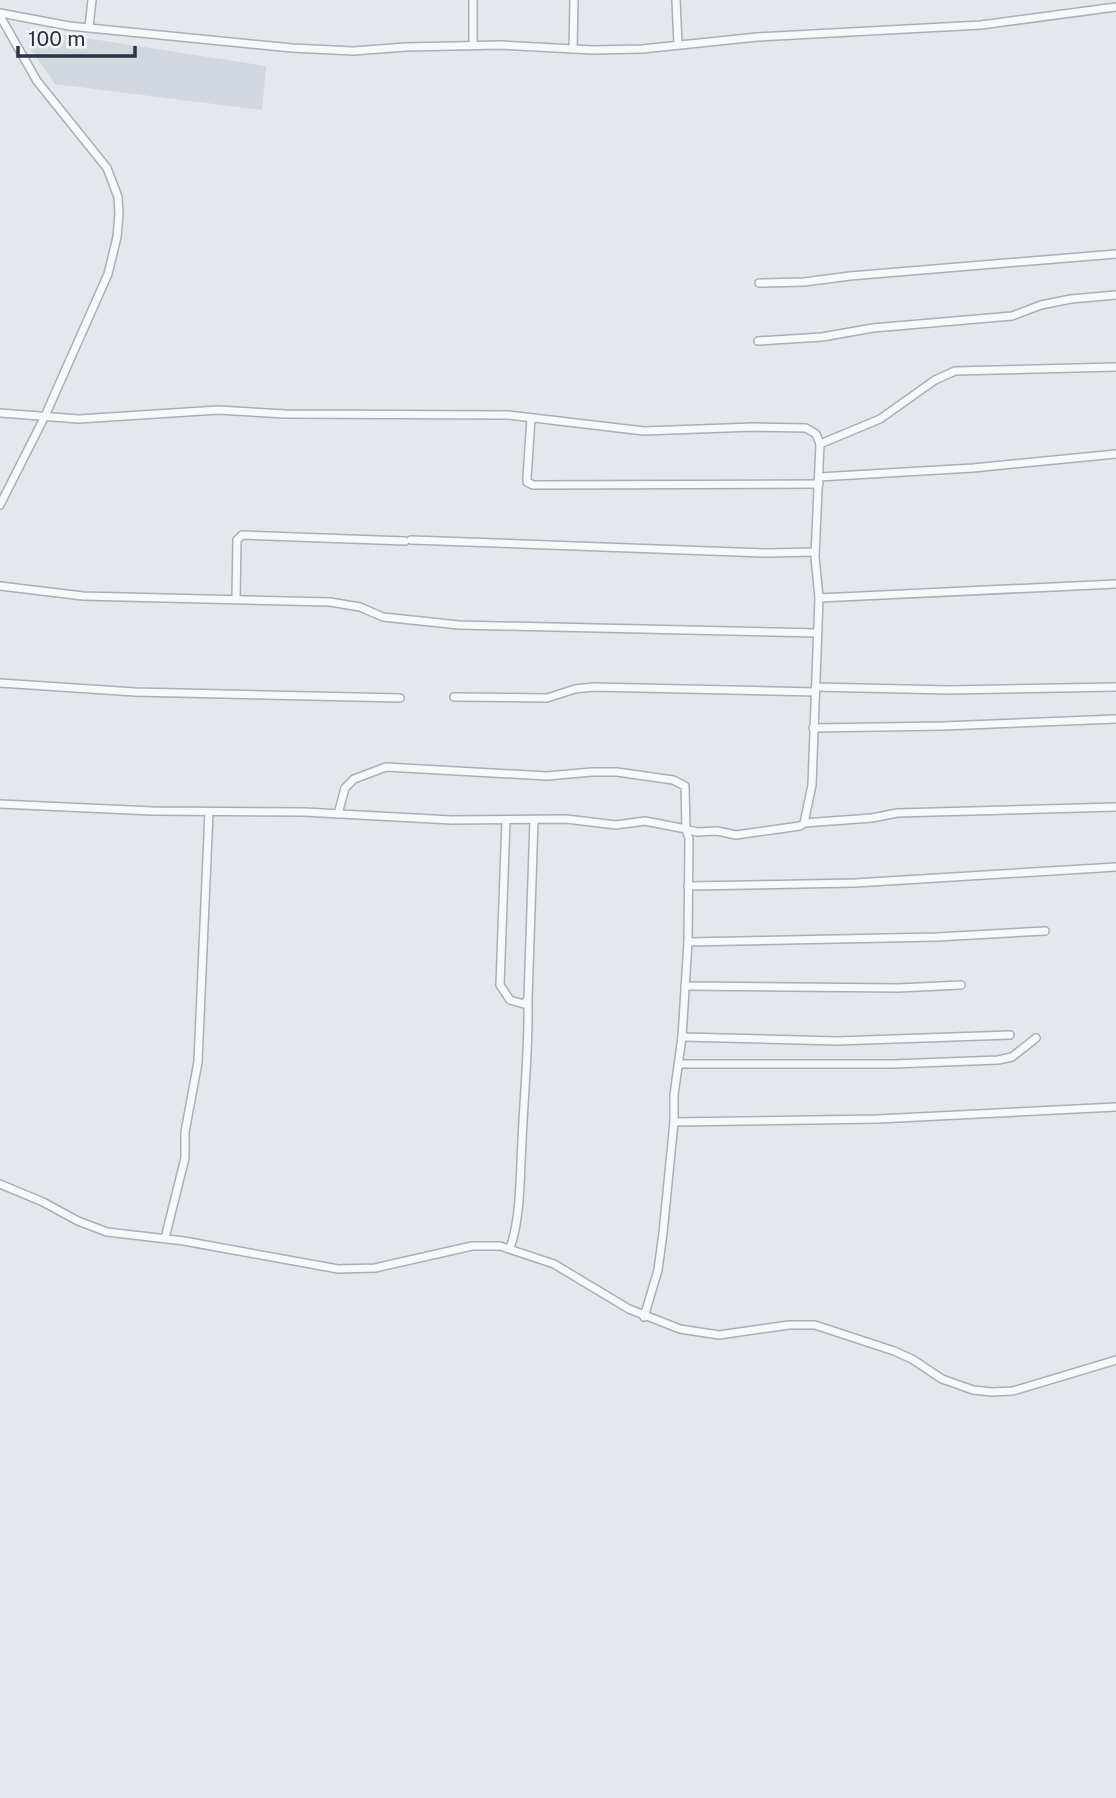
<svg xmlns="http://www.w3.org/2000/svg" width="1116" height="1798" viewBox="0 0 1116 1798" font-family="'Public Sans',sans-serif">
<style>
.built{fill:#d2d6de}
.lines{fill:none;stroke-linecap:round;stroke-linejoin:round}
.minor-casing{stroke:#a9aeb7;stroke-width:10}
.minor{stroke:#f7f8fa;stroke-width:7}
</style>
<rect width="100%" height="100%" fill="#e4e7ec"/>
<!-- built -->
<path class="built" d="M28 29 266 66 262 110 55 84 29 47Z"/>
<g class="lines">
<defs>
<g id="minor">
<path d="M676 0 678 45"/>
<path d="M0 13 69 26 292 48 353 51 406 47 500 45 593 50 642 49 757 37 981 25 1116 7"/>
<path d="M0 16 37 81 107 168 118 197 119 214 117 237 108 274 45 416 0 505"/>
<path d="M89 27 92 0"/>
<path d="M473 45V0"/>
<path d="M573 49 574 0"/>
<path d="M759 283 804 282 850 276 1116 254"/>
<path d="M758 341 822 337 873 328 1012 316 1041 305 1071 299 1116 295"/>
<path d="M0 413 79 419 218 410 285 414 508 415 644 431 754 427 806 428 816 434 820 444 815 557 819 598 812 785 804 823 800 826 736 835 717 831 697 832 686 829 685 786 673 780 617 772H592L547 776 386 767 354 779 345 788 338 814"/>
<path d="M531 418 527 478V482L533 485 819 484"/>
<path d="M820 444 880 419 935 380 955 371 1116 367"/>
<path d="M819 477 973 468 1116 454"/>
<path d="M411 540 767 553 815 552"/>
<path d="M0 586 83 596 330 602 360 607 383 617 459 625 817 633"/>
<path d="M236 598 237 540 242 535 405 541"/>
<path d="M819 598 1116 584"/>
<path d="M0 683 135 692 400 698"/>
<path d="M815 687 949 690 1116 687"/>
<path d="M454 697 547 698 575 689 593 687 815 692"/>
<path d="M813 728 943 726 1116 719"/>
<path d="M0 804 153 811 304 812 451 820 566 819 616 825 645 821 686 829 689 839 688 942 682 1037 674 1095V1122L663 1233 658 1270 644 1317"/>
<path d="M506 820 500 985 510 1000 524 1004 528 999 534 820"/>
<path d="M804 823 872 818 897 813 1116 807"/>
<path d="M688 886 855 883 1116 867"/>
<path d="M688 942 937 937 1045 931"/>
<path d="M685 986 898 988 961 985"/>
<path d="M682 1037 837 1041 1010 1035"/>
<path d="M679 1064H893L998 1060 1012 1057 1036 1038"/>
<path d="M674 1122 878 1119 1116 1107"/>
<path d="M0 1184 43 1202 78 1221 107 1232 184 1241 338 1269 375 1268 472 1246H500L554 1264 629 1309 680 1329 719 1335 789 1325H815L894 1351 912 1359 942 1379 973 1390 992 1392 1013 1391 1116 1360"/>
<path d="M165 1238 185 1158V1132L198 1062 209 812"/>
<path d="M510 1248C521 1218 520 1174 522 1141 524 1094 529 1048 528 1001"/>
</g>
</defs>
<!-- minor casing -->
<use href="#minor" class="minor-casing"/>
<!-- minor -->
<use href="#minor" class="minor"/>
</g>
<!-- scale -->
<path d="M18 46v10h117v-10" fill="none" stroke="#2b3445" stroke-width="3.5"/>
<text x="28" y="46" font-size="21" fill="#2b3445" stroke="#f4f6f9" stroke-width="5" paint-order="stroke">100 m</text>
</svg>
